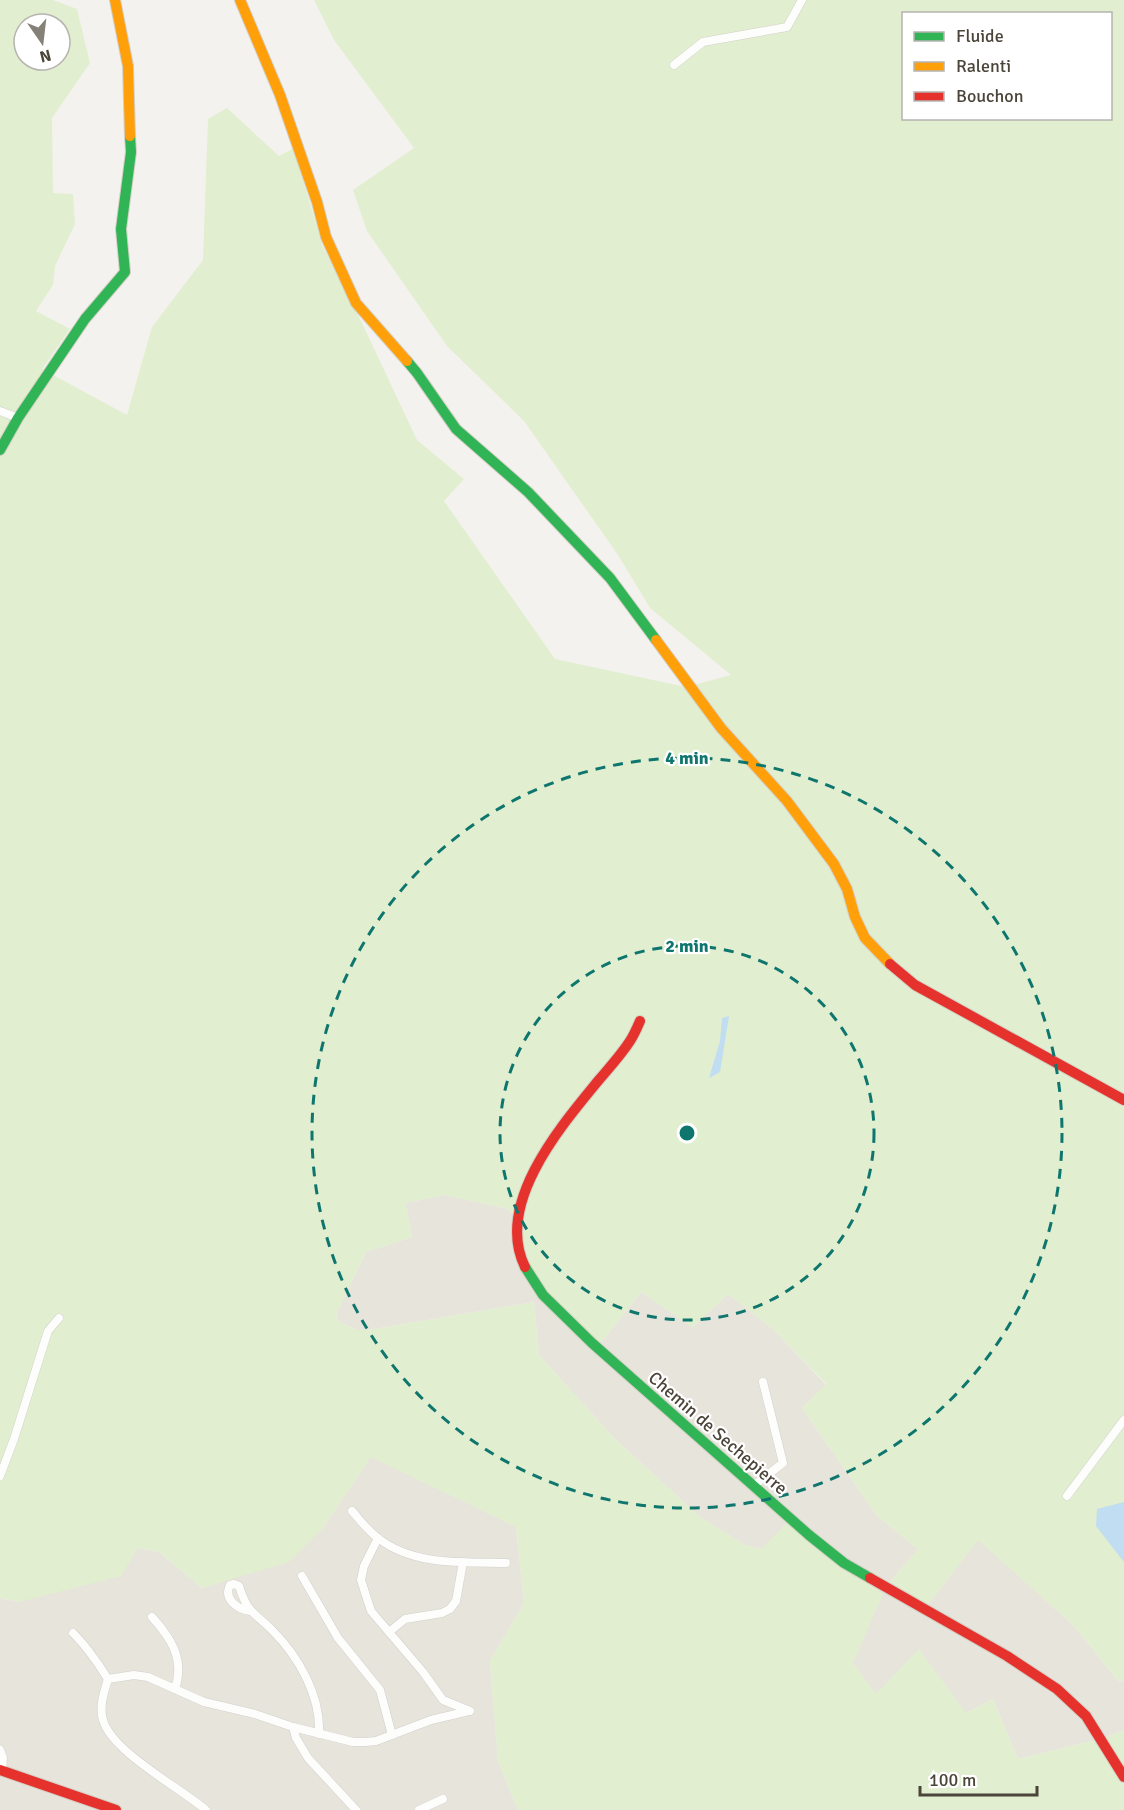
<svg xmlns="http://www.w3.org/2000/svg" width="1124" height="1810" viewBox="0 0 1124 1810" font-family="Signika,sans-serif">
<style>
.residential{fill:#e7e4dc}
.green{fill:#e1eecf;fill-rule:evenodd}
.water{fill:#c0ddf1}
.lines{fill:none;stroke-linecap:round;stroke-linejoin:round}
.street-casing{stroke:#d2d0cb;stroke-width:9}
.fast-casing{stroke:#d3cfc5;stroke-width:12}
.slow-casing{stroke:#d3cfc5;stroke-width:12}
.jam-casing{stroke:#d3cfc5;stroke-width:12}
.street{stroke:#fdfdfc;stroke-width:8}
.fast{stroke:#30b455;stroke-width:10}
.slow{stroke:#ff9f0a;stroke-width:10}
.jam{stroke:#e5322d;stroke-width:10}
.ring{fill:none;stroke:#0f766e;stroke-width:3;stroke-dasharray:10 8}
.labels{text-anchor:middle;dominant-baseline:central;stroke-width:4.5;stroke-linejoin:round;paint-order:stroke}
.street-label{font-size:18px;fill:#4b4439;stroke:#fff}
.centre{fill:#0f766e;stroke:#fff;stroke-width:3}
.ring-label{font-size:18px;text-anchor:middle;font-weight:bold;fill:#0f766e;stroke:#fff;stroke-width:4.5;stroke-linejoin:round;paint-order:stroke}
</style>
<rect width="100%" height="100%" fill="#f4f2ee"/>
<!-- residential -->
<g class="residential">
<path d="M445 1195 508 1209 522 1223 601 1343 641 1292 693 1327 728 1294 774 1330 826 1385 802 1408 877 1516 918 1549 890 1582 927 1606 978 1539 1073 1625 1119 1682 1124 1680V1730L1104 1738 1018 1759 993 1699 966 1713 876 1694 761 1549 745 1545 700 1517 613 1437 539 1355 534 1302 368 1330H358L339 1322 336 1314 366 1252 412 1237 405 1203Z"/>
<path d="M371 1456 516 1527 524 1603 490 1661 498 1761 518 1810H0V1598L19 1602 138 1548 159 1552 202 1588 323 1528Z"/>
</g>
<!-- green -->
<path class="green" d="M0 0H53L77 9 90 63 52 118 53 193 73 194 75 224 55 266 53 285 36 311 70 329 42 369 127 415 152 327 203 260 208 119 227 108 279 156 294 148 322 245 362 323 417 440 464 479 444 501 555 659 686 687 731 675 650 608 618 555 524 421 447 346 367 231 353 190 414 148 334 40 314 0H1124V1680L1119 1682 1073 1625 978 1540 927 1606 890 1582 918 1549 877 1516 802 1408 826 1384 774 1330 728 1294 693 1327 641 1292 601 1343C577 1321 547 1299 531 1269 523 1255 522 1239 522 1223L508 1209 445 1195 405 1203 412 1237 366 1252 336 1314 339 1322 358 1330H368L534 1302 539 1355 613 1437 700 1517 745 1545 761 1549 788 1522 826 1553 883 1594 853 1663 876 1694 919 1649 966 1713 993 1699 1018 1759 1104 1738 1124 1730V1810H518L498 1761 490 1661 524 1603 516 1527 371 1457 323 1528 289 1562 202 1588 159 1552 138 1548 121 1576 19 1602 0 1598ZM904 14H1110V118H904ZM24 24H60V60H24Z"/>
<!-- water -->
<g class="water">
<path d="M729 1016 720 1072 709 1078 720 1041 722 1018Z"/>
<path d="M1124 1502V1562L1096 1526 1097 1509Z"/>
</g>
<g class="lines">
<defs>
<g id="street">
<path d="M674 65 703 42 787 27 802 0"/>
<path d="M0 411 18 418"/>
<path d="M0 1476 14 1439 48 1331 59 1318"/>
<path d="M753 1486 783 1463 763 1382"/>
<path d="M1067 1496 1124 1420"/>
<path d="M352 1511C360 1520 368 1531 378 1538 413 1566 464 1562 506 1563"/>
<path d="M378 1538 364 1566 361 1580 371 1611 423 1672 443 1700 470 1711"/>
<path d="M302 1576 338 1638 380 1690 392 1735"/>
<path d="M250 1611C237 1609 223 1599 230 1585L234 1584 239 1586C248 1614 253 1611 272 1630 299 1657 321 1696 319 1734"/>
<path d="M152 1617C171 1638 185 1659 175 1689"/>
<path d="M389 1632 405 1619 442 1613 450 1609 456 1601 463 1562"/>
<path d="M73 1633C87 1647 98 1663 108 1679"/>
<path d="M108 1679 134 1675 148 1677 204 1702 255 1714 293 1727 296 1738 308 1758 356 1810"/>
<path d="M108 1679C104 1692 99 1707 103 1720 112 1752 179 1787 206 1810"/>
<path d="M293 1727 353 1742H365L376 1741 431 1720 469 1711"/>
<path d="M0 1750 3 1758 2 1770"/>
<path d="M419 1810 443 1799"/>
</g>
<g id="fast">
<path d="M407 361 417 373 456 429 528 492 610 578 656 640"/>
<path d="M0 450 18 418 85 319 125 272 121 229 131 152 130 136"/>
<path d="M525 1267 543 1295 592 1343 809 1535 844 1563 870 1578"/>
</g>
<g id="slow">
<path d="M115 0 128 66 130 136"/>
<path d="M240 0 280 95 317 202 326 237 356 303 407 361"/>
<path d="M656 640 721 728 787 801 834 864 847 889 855 917 865 938 890 964"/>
</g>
<g id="jam">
<path d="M890 964 915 985 1124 1100"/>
<path d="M525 1267C494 1204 561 1126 598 1081 609 1068 621 1055 630 1041 634 1035 637 1028 640 1021"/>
<path d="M870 1578 1007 1656 1057 1689 1086 1716 1124 1777"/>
<path d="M0 1770 116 1810"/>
</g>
</defs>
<!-- street casing -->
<use href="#street" class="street-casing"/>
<!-- fast casing -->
<use href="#fast" class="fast-casing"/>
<!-- slow casing -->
<use href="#slow" class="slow-casing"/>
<!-- jam casing -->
<use href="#jam" class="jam-casing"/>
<!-- street -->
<use href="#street" class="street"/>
<!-- fast -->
<use href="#fast" class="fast"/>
<!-- slow -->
<use href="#slow" class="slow"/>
<!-- jam -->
<use href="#jam" class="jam"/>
</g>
<!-- distance rings -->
<g class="ring">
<circle cx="687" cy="1133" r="187"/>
<circle cx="687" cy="1133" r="375"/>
</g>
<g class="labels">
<!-- street labels -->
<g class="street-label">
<text transform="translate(718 1433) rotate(41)">Chemin de Sechepierre</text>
</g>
</g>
<circle cx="687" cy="1133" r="9" class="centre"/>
<g class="ring-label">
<text x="687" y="764">4 min</text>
<text x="687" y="952">2 min</text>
</g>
<!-- legend -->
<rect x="902" y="12" width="210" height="108" fill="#ffffff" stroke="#b7b4b0" stroke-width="1.5"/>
<rect x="914" y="32" width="30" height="9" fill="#30b455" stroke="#b7b4b0" stroke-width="1.5"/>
<text x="956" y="42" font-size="18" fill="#4b4439">Fluide</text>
<rect x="914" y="62" width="30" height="9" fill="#ff9f0a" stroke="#b7b4b0" stroke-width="1.5"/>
<text x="956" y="72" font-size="18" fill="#4b4439">Ralenti</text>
<rect x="914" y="92" width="30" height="9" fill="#e5322d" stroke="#b7b4b0" stroke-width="1.5"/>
<text x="956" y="102" font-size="18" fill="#4b4439">Bouchon</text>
<!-- north arrow -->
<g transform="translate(42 42) rotate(166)"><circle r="28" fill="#ffffff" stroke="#b7b4b0" stroke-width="1.5"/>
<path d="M0-4.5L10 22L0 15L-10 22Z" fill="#868178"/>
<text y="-9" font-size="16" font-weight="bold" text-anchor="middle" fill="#4b4439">N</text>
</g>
<!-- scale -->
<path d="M920 1786v9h117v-9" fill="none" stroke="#4b4439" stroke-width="3"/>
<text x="929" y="1786" font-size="18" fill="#4b4439" stroke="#ffffff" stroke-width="4.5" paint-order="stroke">100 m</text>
</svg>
